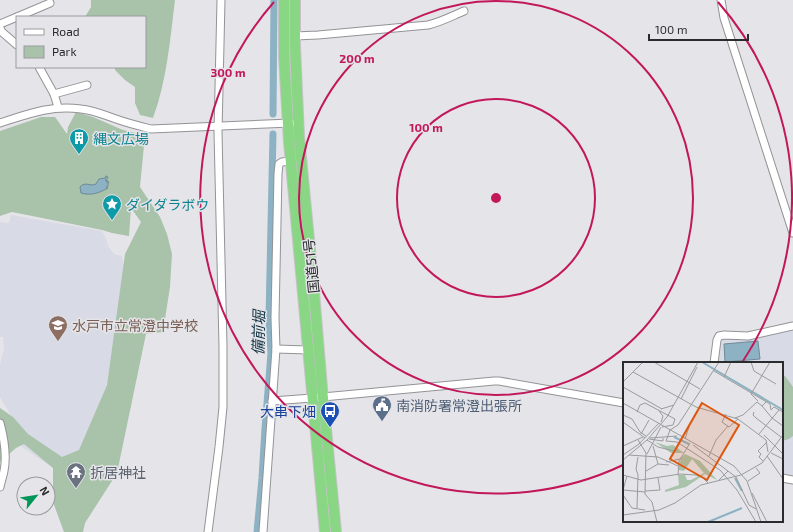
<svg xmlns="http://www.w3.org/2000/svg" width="793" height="532" viewBox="0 0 793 532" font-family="'Exo 2','Noto Sans JP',sans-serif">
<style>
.built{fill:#d8dae5}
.green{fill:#a9c2aa}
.water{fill:#8cb2c3;stroke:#6f8a96}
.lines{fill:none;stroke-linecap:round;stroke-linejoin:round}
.canal{stroke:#8cb2c3;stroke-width:7}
.minor-casing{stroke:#939397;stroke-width:9}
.highway-casing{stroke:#c3c4c4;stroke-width:12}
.minor{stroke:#fff;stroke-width:7}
.highway{stroke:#89d685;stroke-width:10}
.ring{fill:none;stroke:#c2185b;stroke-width:2}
.labels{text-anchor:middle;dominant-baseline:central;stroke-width:3;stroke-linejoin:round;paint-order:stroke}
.culture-label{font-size:14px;fill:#0d838f;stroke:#e5e5e9;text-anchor:start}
.street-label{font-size:14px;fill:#2a2b2c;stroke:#e5e5e9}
.education-label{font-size:14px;fill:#785e54;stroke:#e5e5e9;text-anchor:start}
.service-label{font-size:14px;fill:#4e5e75;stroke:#e5e5e9;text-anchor:start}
.transit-label{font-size:14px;fill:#164399;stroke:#e5e5e9;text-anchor:end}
.worship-label{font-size:14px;fill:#5b616d;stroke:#e5e5e9;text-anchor:start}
.water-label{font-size:15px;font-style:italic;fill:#0f3340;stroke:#e5e5e9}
.inset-river{fill:none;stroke:#8cb2c3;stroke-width:2}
.inset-road{fill:none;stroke:#9a9b9d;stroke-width:1}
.view{fill:#de570e;fill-opacity:0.15;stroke:#de570e;stroke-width:2}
.inset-edge{fill:none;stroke:#2a2b2c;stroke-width:2}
.centre{fill:#c2185b;stroke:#e5e5e9;stroke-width:2}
.ring-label{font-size:12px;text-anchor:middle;font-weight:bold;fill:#c2185b;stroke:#e5e5e9;stroke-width:3;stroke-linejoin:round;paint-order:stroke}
</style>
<rect width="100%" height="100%" fill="#e5e5e9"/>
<!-- built -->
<g class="built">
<path d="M11 215 102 231 106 238 108 246 114 254 122 256 124 267 107 383 96 412 83 444 72 462 62 474 22 447 13 419 0 397V365L4 348 3 337H0V222L9 223Z"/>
<path d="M793 329V478L782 476V363H716L720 340 724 338Z"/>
</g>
<!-- green -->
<g class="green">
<path d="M91 0H175C170 40 167 80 153 118L140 115 135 103V87L125 80 115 70V67H145V17H85L91 7Z"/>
<path d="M76 112 93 117 123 130 145 135 140 187 160 217 167 234 172 254 170 287 163 332 146 334 117 473 85 523 83 532H64L53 502V468L24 444 16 448 0 462V408L13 417 28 434 62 457 79 450 107 385 125 254 141 222 131 208 129 236 112 233 102 230 12 212 0 216V131L41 117H55L67 134 68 127Z"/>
<path d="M782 376H785L793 387V436L789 439 782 441Z"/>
</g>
<!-- water -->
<g class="water">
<path d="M106 176H107L108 178 105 180 108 181 106 182H109L108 184V186L106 187 108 188C99 193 91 196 81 193L80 187 82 185 86 184 92 185 96 184 99 179 105 178Z"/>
<path d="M758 341 760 359 725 362 724 344Z"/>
</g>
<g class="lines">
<!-- canal -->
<g class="canal">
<path d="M273 114 274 0"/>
<path d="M257 532 262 478 265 429 271 353 269 317 273 134"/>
</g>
<defs>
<g id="minor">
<path d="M721 0 724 18 793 233"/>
<path d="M17 17 50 3"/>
<path d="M0 24 17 17"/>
<path d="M0 28 2 32 17 45"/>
<path d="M295 36 318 35 428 25C441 22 452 16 464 11"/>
<path d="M39 67 54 94 58 107"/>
<path d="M54 94 87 85"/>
<path d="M0 123C28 114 50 105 81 109 93 110 104 115 116 119 127 123 139 126 151 129L291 123"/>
<path d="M276 349 308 350"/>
<path d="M714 363 717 340 719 336 724 335 748 336 793 326"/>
<path d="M272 401 312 398 494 381H499L624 403"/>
<path d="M0 423C4 438 7 456 4 471 3 476 1 482 0 487"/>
<path d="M782 478 793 480"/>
<path d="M208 532 219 447 223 407V346L218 132 221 0"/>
<path d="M263 532 276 349 275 318 278 174 279 164 282 162 290 161"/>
</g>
<g id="highway">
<path d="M284 0V57L289 142 325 532"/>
<path d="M295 0V46L299 137 313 281 322 388 336 532"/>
</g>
</defs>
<!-- minor casing -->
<use href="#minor" class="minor-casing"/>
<!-- highway casing -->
<use href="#highway" class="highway-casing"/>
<!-- minor -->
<use href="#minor" class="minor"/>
<!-- highway -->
<use href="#highway" class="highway"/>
</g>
<!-- distance rings -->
<g class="ring">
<circle cx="496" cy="198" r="99"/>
<circle cx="496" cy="198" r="197"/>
<path d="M623 465A296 296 0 0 1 274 2M718 2A296 296 0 0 1 743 361"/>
</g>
<!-- icons -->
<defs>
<symbol id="building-pin" viewBox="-11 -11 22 30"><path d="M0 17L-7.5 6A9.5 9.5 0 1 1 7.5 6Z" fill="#0f9aa8" stroke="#e5e5e9"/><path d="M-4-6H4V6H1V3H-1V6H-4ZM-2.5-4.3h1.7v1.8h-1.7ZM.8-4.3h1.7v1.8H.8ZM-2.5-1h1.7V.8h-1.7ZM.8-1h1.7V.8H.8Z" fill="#fff"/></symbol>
<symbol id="sight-pin" viewBox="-11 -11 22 30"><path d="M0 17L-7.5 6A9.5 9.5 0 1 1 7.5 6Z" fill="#0f9aa8" stroke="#e5e5e9"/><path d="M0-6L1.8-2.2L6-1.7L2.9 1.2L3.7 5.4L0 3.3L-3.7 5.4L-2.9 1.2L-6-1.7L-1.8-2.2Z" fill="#fff"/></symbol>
<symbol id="school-pin" viewBox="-11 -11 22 30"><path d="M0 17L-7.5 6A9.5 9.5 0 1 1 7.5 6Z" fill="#8d6e63" stroke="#e5e5e9"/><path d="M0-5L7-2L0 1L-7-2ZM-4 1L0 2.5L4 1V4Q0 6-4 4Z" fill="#fff"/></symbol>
<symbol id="civic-pin" viewBox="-11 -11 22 30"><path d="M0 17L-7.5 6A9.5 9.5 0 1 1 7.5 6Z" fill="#5c6f8a" stroke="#e5e5e9"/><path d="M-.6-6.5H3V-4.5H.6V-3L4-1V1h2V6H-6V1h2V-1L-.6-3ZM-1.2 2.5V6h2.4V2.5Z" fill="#fff"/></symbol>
<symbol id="bus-pin" viewBox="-11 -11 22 30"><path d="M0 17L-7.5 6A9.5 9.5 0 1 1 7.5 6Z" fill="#1a4fb4" stroke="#e5e5e9"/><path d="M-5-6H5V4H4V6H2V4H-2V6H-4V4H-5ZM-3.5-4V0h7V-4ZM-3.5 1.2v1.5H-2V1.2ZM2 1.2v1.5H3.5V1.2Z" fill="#fff"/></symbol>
<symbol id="temple-pin" viewBox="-11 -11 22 30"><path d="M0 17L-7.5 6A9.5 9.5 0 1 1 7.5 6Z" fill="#6b7280" stroke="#e5e5e9"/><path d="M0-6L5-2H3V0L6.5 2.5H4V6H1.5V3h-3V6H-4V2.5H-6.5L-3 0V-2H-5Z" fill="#fff"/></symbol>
</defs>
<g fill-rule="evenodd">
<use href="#building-pin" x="68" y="127" width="22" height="30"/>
<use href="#sight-pin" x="101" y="193" width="22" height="30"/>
<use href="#school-pin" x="47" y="314" width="22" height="30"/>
<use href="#civic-pin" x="371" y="394" width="22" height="30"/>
<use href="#bus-pin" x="319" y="400" width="22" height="30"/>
<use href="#temple-pin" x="65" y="461" width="22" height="30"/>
</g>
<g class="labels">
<!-- culture labels -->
<g class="culture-label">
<text x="93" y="138">縄文広場</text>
<text x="126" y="204">ダイダラボウ</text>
</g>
<!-- street labels -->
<g class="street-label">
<text transform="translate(311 266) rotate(-96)">国道51号</text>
</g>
<!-- education labels -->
<g class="education-label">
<text x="72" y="325">水戸市立常澄中学校</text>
</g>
<!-- service labels -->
<g class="service-label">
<text x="396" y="405">南消防署常澄出張所</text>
</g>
<!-- transit labels -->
<g class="transit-label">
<text x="316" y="411">大串下畑</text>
</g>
<!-- worship labels -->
<g class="worship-label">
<text x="90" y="472">折居神社</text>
</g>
<!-- water labels -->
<g class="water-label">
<text transform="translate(258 333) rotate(-89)">備前堀</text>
</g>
</g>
<!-- overview -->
<g transform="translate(623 362)">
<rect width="160" height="160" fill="#e5e5e9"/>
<path d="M32 80 44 84 50 83 61 91H48ZM62 92 77 99 94 118 82 112 63 125 42 130V128L56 123 55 113H62L64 118H68L81 111 69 97 61 109 55 108 58 96Z" fill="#a9c2aa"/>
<path class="inset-river" d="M79 0 160 48M51 75 66 82M112 116 119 129M85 160 119 146"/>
<path class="inset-road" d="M31 0 77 27M96 0 55 63 47 68 43 79 54 80 97 108 114 128 133 160M128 0 131 9 153 22M91 9 147 42 148 48 151 45 160 50M10 10 73 45 115 57 143 78 145 90M101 15 108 0M0 20 20 0M0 25 39 47M58 37 74 5M135 39 128 32 147 0M0 41 111 104 124 119 138 160M139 44 149 56 160 64M38 47 51 43M36 49 40 54 38 60M14 50 17 43 22 41 52 57 50 63 39 65M131 50 130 53 133 56 158 75M103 52 99 60 106 65 115 57M0 53 9 57 17 70 23 74M112 56 120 53 134 40 139 44 143 40M0 60 22 76M18 72 26 58M136 72 156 48M141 73 160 92M27 76 54 74M26 77 40 79V76M62 77 66 65M15 78 23 91 22 132 29 140 34 160M24 78 35 85 51 89M70 83 113 115 126 143 133 147M0 84 20 75M30 84 35 102M148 91 160 97M24 92 38 65M0 93 16 82 36 61M6 93 35 95 55 104M86 94 93 78 105 64M144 94 160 117M0 98 24 78 44 55 75 0M140 99 136 95 138 92 135 89 144 80M43 100 57 97M23 109 35 102 46 103M0 113 18 118 57 112 73 113 79 115 85 121M55 113 56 99 67 81M118 113 139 101 160 73M95 119 105 109M125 119 137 111 133 106M0 128 22 130M0 128 4 114M22 129 37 128 35 116M129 131 144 160M0 133 9 146 22 148M14 146 15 113 13 107 15 95M0 153 36 148 52 141 78 123 118 113"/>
<path class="view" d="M79 41 116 63 84 118 47 97Z"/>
<rect width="160" height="160" class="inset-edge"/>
</g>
<circle cx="496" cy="198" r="6" class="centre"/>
<g class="ring-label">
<text x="357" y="63">200 m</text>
<text x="228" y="77">300 m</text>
<text x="426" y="132">100 m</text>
</g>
<!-- legend -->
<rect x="16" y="16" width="130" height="52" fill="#e5e5e9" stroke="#9a9b9d"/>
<rect x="24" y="29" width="20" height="6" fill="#ffffff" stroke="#9a9b9d"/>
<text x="52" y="36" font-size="12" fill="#2a2b2c">Road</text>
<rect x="24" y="46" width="20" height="12" fill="#a9c2aa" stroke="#9a9b9d"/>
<text x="52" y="56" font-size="12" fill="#2a2b2c">Park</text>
<!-- north arrow -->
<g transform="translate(36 496) rotate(60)"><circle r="19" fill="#e5e5e9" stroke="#9a9b9d"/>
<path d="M0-3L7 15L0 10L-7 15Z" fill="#009759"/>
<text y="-6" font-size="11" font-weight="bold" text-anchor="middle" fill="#2a2b2c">N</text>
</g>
<!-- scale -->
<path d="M649 34v6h99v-6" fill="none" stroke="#2a2b2c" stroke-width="2"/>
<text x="655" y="34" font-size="12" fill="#2a2b2c" stroke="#e5e5e9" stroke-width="3" paint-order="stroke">100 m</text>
</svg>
